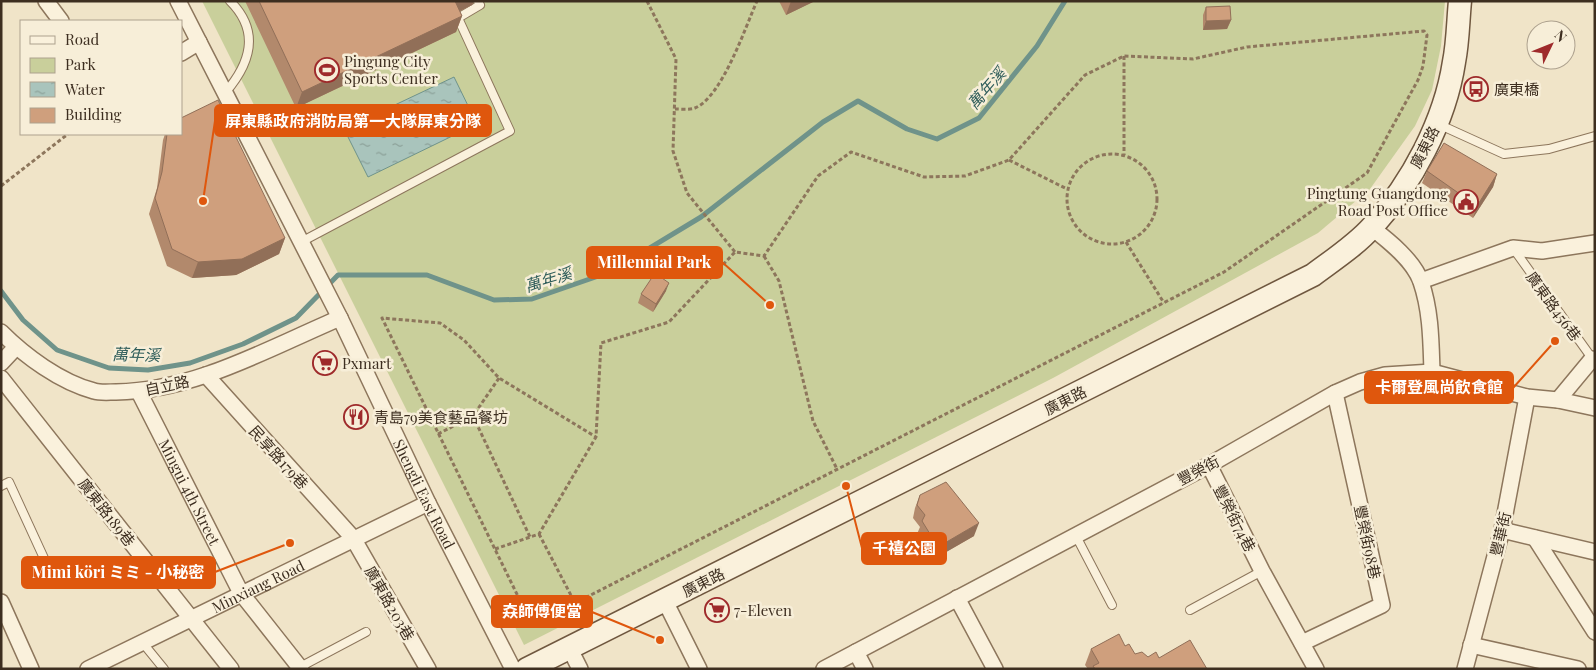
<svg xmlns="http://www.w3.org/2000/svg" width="1596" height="670" viewBox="0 0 1596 670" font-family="'Playfair Display','Noto Sans TC','Noto Sans JP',serif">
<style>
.green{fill:#c9cf9b}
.water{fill:url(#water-ripples);stroke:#6f938a}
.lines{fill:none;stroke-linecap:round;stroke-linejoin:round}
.stream{stroke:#6f938a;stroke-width:5}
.lane-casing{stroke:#8d765c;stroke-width:10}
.street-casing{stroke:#8d765c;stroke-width:18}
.secondary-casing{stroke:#6f573f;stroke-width:25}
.path{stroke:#8d765c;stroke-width:3;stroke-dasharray:4 2.5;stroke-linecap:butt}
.lane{stroke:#faf1dc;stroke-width:8}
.street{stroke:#faf1dc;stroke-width:15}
.secondary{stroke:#faf1dc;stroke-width:22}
.wall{fill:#b2896c}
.shaded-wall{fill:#916f58}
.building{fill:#cf9f7d;stroke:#916f58}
.labels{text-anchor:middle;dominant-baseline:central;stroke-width:5;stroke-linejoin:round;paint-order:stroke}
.poi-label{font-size:15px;fill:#3d2e20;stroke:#f7eed8;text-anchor:start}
.street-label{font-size:15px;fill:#3d2e20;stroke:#f7eed8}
.water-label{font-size:16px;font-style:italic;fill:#2f5d5a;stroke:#f7eed8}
.leader{fill:none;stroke:#df570d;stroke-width:2}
.callout-dot{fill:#df570d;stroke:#f7eed8;stroke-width:2}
.callout{fill:#df570d;stroke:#df570d;stroke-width:2}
.callout-label{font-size:16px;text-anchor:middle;font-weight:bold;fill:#fff}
</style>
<defs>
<pattern id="water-ripples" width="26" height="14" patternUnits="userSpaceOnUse" patternTransform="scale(1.25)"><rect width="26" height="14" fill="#a9c4bc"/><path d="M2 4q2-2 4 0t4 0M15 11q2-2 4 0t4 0" fill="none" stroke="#8ba098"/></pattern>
</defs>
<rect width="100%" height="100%" fill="#f0e4c8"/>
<!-- green -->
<path class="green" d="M202 1H1445L1441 46 1432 90 1415 126 1370 189 1318 233 1053 378 524 645Z"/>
<!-- water -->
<path class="water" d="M454 77 477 124 368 177 344 129Z"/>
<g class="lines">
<!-- stream -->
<path class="stream" d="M1 291 23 320 57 350 109 368 148 370 190 363 243 344 296 318 338 275H427L494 300 532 299 610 272 701 217 823 122 858 101 907 129 937 139 979 118 1037 46 1065 1"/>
<defs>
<g id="lane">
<path d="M225 93C250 64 261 32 230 1"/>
<path d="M1438 124 1504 154 1549 149 1595 136"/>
<path d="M301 242 510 131 458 18 480 5 478 1"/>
<path d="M1513 248 1594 361"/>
<path d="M1 486 9 482 54 580"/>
<path d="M1076 536 1112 605"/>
<path d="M1190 610 1262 571"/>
<path d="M142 642 164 669"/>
<path d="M300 667 366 632"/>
</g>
<g id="street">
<path d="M46 1 61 21"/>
<path id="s1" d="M178 1 340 318 428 503 513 669"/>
<path d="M181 53 199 42"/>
<path d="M1372 228C1389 241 1414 261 1421 282 1431 311 1431 342 1432 372"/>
<path d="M1421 281 1513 248 1542 251 1595 243"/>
<path d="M1 332C25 356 60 382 94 391 100 393 109 392 116 392 195 391 269 348 340 318"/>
<path d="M1 363 16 347"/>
<path d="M206 375 353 538 428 669"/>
<path d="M1 378 231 669"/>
<path id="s2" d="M139 392 241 593 301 669"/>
<path d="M1558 400 1592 359"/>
<path d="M1209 465 1262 571 1316 669"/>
<path d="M1502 530 1595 552"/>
<path d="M1535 538 1595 632"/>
<path d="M957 598 995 669"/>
<path d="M665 601 699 669"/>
<path d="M1 602 31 669"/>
<path d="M1302 643 1382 605 1335 393"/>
<path d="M1471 645 1578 669"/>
<path d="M569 647 580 669"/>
<path d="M856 652 865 669"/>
<path id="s3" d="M88 669 428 503"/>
<path d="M824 669 1209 465 1335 393 1360 382 1385 375 1432 372 1527 397 1558 400 1595 408"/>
<path d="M1465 669 1502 530 1527 397"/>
</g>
<path id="secondary" d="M527 669 1313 275C1333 260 1356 245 1372 227 1412 183 1445 121 1454 62 1458 42 1458 21 1460 1"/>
</defs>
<!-- lane casing -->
<use href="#lane" class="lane-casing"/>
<!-- street casing -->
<use href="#street" class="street-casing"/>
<!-- secondary casing -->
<use href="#secondary" class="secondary-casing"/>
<!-- path -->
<g class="path">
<path d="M647 1 676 59 673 151 687 193 735 252"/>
<path d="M1124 56V155"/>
<path d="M675 109C681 109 690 110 695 108 722 97 745 28 757 1"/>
<circle cx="1112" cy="199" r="45"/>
<path d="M1009 160 1067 189"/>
<path d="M1 186 68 134"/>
<path d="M1126 242 1164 303"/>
<path d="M764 256 779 281 813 421 837 469"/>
<path d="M499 378 473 416 530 537"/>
<path d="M438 434 473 416"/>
<path d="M539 534 575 603"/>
<path d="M495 549 539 534 596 437 601 343 669 322 735 252 764 256 818 176 851 152 924 177 965 176 1009 160 1085 75 1124 56 1193 59 1247 47 1424 31 1427 35 1423 66 1418 80 1367 173 1224 272 532 625 382 318 440 323 464 340 499 378 596 437"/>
</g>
<!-- lane -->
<use href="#lane" class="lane"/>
<!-- street -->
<use href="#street" class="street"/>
<!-- secondary -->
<use href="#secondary" class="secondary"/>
</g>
<!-- wall -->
<g class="wall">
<path d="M245 1H474L472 5 460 11 462 16 456 32 296 108Z"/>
<path d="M779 1H815L786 15Z"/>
<path d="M1206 7 1231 20 1227 29 1203 30V15Z"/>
<path d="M165 134H181L285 238 279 254 236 275 192 278 167 266 149 214 157 188 163 140Z"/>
<path d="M1427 171 1497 174 1493 187 1473 218 1422 183Z"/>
<path d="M666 291 653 312 638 303 641 294Z"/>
<path d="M920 495 974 536 934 559 917 534 920 527 913 518 915 508Z"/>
<path d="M1125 646 1135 654 1148 657 1159 658 1207 669H1088L1085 665 1091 649Z"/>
</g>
<!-- shaded-wall -->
<g class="shaded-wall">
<path d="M454 1H474L472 5 448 17Z"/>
<path d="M791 1H815L786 15Z"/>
<path d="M462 16 456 32 296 108 302 92Z"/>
<path d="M1231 20 1227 29 1203 30 1206 21Z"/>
<path d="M1497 174 1493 187 1473 218 1477 206Z"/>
<path d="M285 238 279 254 236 275 192 278 198 262Z"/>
<path d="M669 283 666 291 653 312 656 304Z"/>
<path d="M979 523 974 536 934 559 938 547Z"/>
</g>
<!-- building -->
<g class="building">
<path d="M259 1H455L462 16 302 92Z"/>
<path d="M1230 6 1231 20 1206 21V7Z"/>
<path d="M218 100 285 238 242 259 198 262 172 249 155 198 162 172 167 134H181V118Z"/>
<path d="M1444 143 1497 174 1477 206 1427 171Z"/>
<path d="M655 273 669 283 656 304 641 294Z"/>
<path d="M946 482 979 523 938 547 922 521 925 515 917 505 920 495Z"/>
<path d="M1119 634 1125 646 1129 644 1135 654 1142 652 1148 657 1156 652 1159 658 1190 640 1207 669H1095L1093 666 1099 663 1091 649Z"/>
</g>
<!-- icons -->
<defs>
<symbol id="stadium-ring" viewBox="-11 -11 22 22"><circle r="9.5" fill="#f7eed8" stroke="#9e2a2b" stroke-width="1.5"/><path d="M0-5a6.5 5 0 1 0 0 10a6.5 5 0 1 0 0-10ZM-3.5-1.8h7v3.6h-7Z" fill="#9e2a2b"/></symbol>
<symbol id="bus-ring" viewBox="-11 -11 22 22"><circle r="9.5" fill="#f7eed8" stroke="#9e2a2b" stroke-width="1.5"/><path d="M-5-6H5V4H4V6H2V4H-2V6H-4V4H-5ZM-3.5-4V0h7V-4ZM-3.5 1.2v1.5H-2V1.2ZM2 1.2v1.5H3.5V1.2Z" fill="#9e2a2b"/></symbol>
<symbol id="civic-ring" viewBox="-11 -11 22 22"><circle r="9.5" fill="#f7eed8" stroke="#9e2a2b" stroke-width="1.5"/><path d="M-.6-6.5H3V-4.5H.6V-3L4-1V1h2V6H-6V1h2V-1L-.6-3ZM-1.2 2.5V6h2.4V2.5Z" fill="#9e2a2b"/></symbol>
<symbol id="supermarket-ring" viewBox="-11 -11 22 22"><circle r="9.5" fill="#f7eed8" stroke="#9e2a2b" stroke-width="1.5"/><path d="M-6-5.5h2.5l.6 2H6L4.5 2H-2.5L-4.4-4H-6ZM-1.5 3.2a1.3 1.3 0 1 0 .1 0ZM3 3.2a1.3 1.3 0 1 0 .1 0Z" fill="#9e2a2b"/></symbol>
<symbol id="restaurant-ring" viewBox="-11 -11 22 22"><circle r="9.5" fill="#f7eed8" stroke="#9e2a2b" stroke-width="1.5"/><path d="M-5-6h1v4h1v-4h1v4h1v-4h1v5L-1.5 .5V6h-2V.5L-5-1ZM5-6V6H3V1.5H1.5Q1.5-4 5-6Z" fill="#9e2a2b"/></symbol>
</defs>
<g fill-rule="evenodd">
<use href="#stadium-ring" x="313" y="56" width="28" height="28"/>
<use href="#bus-ring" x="1462" y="75" width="28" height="28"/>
<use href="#civic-ring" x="1452" y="188" width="28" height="28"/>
<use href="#supermarket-ring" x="311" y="349" width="28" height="28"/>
<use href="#restaurant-ring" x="342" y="403" width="28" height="28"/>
<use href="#supermarket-ring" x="703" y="596" width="28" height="28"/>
</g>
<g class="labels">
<!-- poi labels -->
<g class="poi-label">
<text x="344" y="61">Pingung City<tspan x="344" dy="17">Sports Center</tspan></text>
<text x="1494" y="89">廣東橋</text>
<text x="1448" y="193" text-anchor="end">Pingtung Guangdong<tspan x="1448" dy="17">Road Post Office</tspan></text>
<text x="342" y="363">Pxmart</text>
<text x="374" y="417">青島79美食藝品餐坊</text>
<text x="734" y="610">7-Eleven</text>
</g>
<!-- street labels -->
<g class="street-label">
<text transform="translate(1424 147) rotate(-63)">廣東路</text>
<text transform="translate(1554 306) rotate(54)">廣東路456巷</text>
<text transform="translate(167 385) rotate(-12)">自立路</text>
<text transform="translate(1065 400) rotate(-27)">廣東路</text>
<text transform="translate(279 457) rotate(48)">民享路179巷</text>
<text transform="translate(1198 470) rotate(-28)">豐榮街</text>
<text stroke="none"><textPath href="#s2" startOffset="112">Mingui 4th Street</textPath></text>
<text stroke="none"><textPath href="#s1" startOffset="551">Shengli East Road</textPath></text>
<text transform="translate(107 512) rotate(52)">廣東路189巷</text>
<text transform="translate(1235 518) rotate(63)">豐榮街74巷</text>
<text transform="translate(1500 534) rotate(-77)">豐華街</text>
<text transform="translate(1368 542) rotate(78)">豐榮街98巷</text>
<text transform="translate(703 582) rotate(-27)">廣東路</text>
<text stroke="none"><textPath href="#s3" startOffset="189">Minxiang Road</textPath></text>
<text transform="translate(390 603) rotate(60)">廣東路203巷</text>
</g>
<!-- water labels -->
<g class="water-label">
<text transform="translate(986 88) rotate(-49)">萬年溪</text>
<text transform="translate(548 279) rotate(-17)">萬年溪</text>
<text transform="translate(136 354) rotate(1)">萬年溪</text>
</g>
</g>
<!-- callouts -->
<path class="leader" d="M203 201L215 121M770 305L722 262M1555 341L1513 388M846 486L862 548M290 543L215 572M660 640L592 612"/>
<g class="callout-dot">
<circle cx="203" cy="201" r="5"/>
<circle cx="770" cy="305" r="5"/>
<circle cx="1555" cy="341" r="5"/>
<circle cx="846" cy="486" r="5"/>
<circle cx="290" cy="543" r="5"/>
<circle cx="660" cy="640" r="5"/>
</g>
<g class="callout">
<rect x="215" y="105" width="276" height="31" rx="5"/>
<rect x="587" y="247" width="135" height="31" rx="5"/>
<rect x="1365" y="372" width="148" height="31" rx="5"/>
<rect x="862" y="533" width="84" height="31" rx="5"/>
<rect x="22" y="557" width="193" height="31" rx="5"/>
<rect x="492" y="596" width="100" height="31" rx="5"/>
</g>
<g class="callout-label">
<text x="353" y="127">屏東縣政府消防局第一大隊屏東分隊</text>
<text x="654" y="268">Millennial Park</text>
<text x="1439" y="393">卡爾登風尚飲食館</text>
<text x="904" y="554">千禧公園</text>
<text x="118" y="578">Mimi köri ミミ - 小秘密</text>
<text x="542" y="617">𡘙師傅便當</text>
</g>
<!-- border -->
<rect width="1596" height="670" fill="none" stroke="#3d2e20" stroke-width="5"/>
<!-- legend -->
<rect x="20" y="20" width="162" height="115" fill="#f7eed8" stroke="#ada18e"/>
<rect x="30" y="36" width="25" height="8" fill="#faf1dc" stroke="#ada18e"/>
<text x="65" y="45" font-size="15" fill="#3d2e20">Road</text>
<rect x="30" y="58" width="25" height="15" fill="#c9cf9b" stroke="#ada18e"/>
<text x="65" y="70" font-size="15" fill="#3d2e20">Park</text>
<rect x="30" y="82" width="25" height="15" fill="url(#water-ripples)" stroke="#ada18e"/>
<text x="65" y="95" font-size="15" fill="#3d2e20">Water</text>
<rect x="30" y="108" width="25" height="15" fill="#cf9f7d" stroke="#ada18e"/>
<text x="65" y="120" font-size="15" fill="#3d2e20">Building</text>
<!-- north arrow -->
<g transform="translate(1551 45) rotate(47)"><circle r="24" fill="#f7eed8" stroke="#ada18e"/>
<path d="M0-4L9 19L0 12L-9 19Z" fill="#9e2a2b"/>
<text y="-8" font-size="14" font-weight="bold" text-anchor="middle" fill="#3d2e20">N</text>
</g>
</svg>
